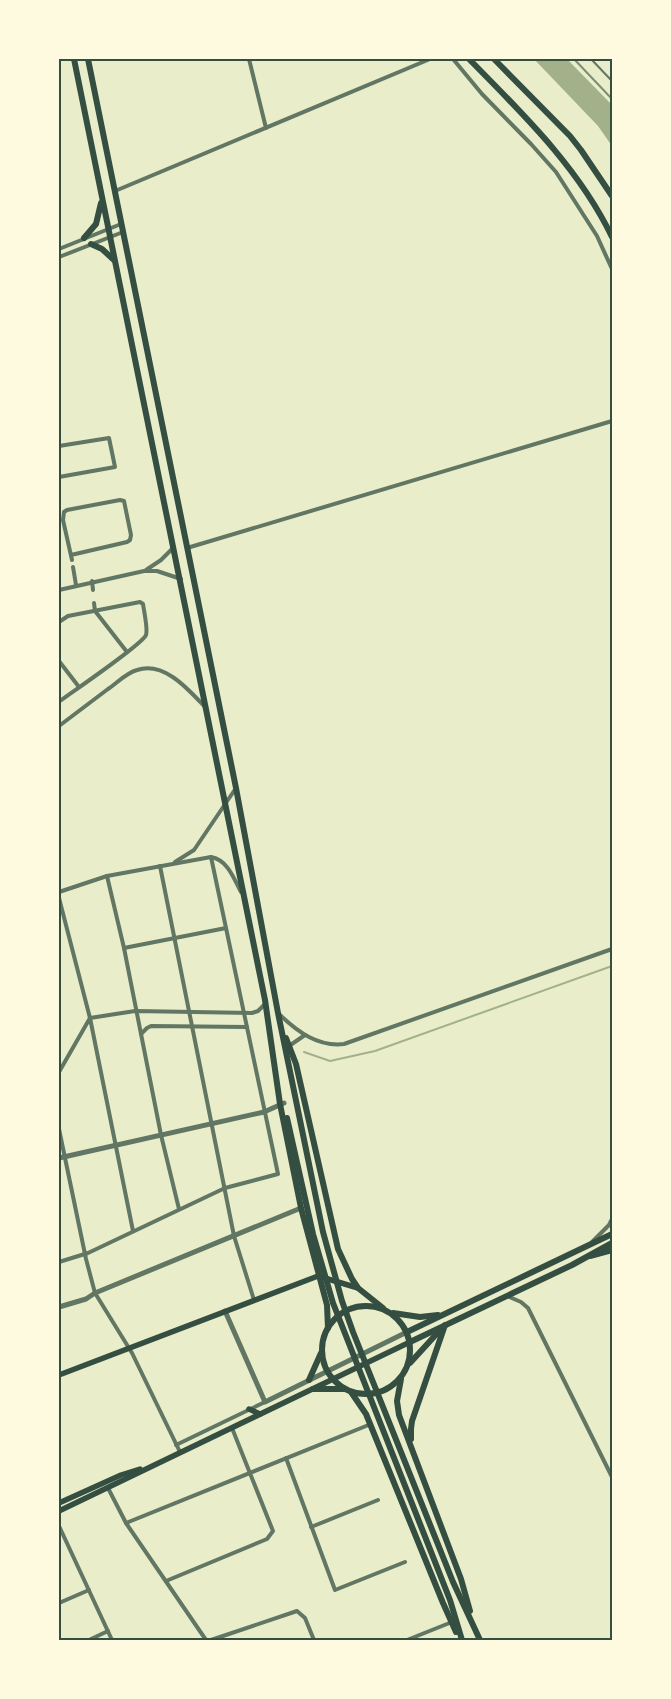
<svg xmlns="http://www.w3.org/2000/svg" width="671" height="1699" viewBox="0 0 671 1699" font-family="Mulish,sans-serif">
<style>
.water{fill:#a3b18a}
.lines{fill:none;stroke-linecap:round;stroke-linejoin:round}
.stream{stroke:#a3b18a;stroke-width:2}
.service{stroke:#617663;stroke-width:2}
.minor{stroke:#617663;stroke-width:4}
.tertiary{stroke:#617663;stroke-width:5}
.secondary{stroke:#344e41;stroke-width:5.5}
.primary{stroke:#344e41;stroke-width:6}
.trunk{stroke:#344e41;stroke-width:6}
.rail{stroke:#7c8e77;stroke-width:2}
.neatline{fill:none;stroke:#344e41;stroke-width:2}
</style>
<rect width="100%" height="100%" fill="#e9edc9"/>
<!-- water -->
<path class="water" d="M534 59H567L612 105V146L598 126Z"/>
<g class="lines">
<!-- stream -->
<path class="stream" d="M304 1052 330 1061 375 1051 612 966"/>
<!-- service -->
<path class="service" d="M591 59 612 81"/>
<!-- minor -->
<g class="minor">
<path d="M249 59 266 128"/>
<path d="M453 59 482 94 531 144 556 172 597 236 612 269"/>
<path d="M115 191 430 59"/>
<path d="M59 249 121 224"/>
<path d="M59 257 123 232"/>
<path d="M59 446 109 438 115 467 59 477"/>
<path d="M187 548 612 421"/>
<path d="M71 555 127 542 130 540 131 535 124 501 120 500 67 510 64 512 63 520 72 560"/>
<path d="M73 567 76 585"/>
<path d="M146 570 161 560 173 548"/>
<path d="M92 581 93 590"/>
<path d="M59 590 144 571H157L181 579"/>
<path d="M94 603 95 611 127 652"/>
<path d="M59 622 68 616 140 602 143 604C144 611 148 629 146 635 143 644 72 692 60 701L59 699"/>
<path d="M59 661 79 687"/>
<path d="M59 726C75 714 92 701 108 689 117 683 126 673 137 670 164 661 188 689 205 707"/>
<path d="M175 862 194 850 236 788"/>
<path d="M160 866 234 1236 254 1300"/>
<path d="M107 876 124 948 161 1135 179 1209"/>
<path d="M59 892 107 876 211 857C228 860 234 879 241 892"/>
<path d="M59 898 90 1018 133 1231"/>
<path d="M124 948 226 928"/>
<path d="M280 1015C298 1032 318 1047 344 1044L612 949"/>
<path d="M141 1034 147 1028 151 1026 247 1027"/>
<path d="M289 1046 305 1035"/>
<path d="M59 1072 90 1018 135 1011 252 1013 258 1011 266 1003"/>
<path d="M59 1129 86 1259 95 1293 132 1353 180 1452"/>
<path d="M592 1242 609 1225 612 1219"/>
<path d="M59 1262 88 1253 225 1188 278 1174 211 857"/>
<path d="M507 1296 521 1302 528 1308 612 1477"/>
<path d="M176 1445 265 1402"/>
<path d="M286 1458 335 1590 405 1562"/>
<path d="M108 1488 126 1523 206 1640"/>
<path d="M126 1523 371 1424"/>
<path d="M59 1526 112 1640"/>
<path d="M311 1527 378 1500"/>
<path d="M166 1581 267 1539 273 1531 232 1428"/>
<path d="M59 1603 89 1590"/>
<path d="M89 1640 108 1631"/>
<path d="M211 1640 297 1611 305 1618 314 1640"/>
<path d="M407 1640 452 1622"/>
</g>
<!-- tertiary -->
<g class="tertiary">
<path d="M59 1158 264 1112 284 1103"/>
<path d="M59 1307 86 1299 95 1293 301 1208"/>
<path d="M225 1311 265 1402 407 1332"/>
</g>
<!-- secondary -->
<g class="secondary">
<path d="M59 1375 318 1276 358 1288"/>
<path d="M249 1409 260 1414"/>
<path d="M59 1503 121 1475 140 1469"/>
<path d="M59 1511 410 1342"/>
</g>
<!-- primary -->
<g class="primary">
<path d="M74 59 265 1000 280 1104 301 1208 327 1305 328 1328"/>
<path d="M88 59 236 788 278 1013 323 1232 342 1301 353 1332 453 1582 480 1640"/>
<path d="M84 238 96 224 101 203"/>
<path d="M91 244 102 249 114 260"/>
<path d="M286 1038 296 1064 338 1249 352 1279 358 1288 383 1308"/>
<path d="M287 1118 313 1234 333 1303 450 1600 462 1640"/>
<circle cx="366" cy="1350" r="44"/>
<path d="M393 1313 420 1317 438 1315"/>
<path d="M407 1332 612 1234"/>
<path d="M410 1342 572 1265 612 1243"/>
<path d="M410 1363 442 1328"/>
<path d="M401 1379 397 1401 399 1415 461 1579 470 1611"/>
<path d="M309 1380 321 1353"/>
<path d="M313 1389H344"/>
<path d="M351 1392 366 1414 443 1603 456 1632"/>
<path d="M411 1439V1429L412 1421 445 1325"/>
</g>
<!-- trunk -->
<g class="trunk">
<path d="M469 59C522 113 579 168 612 237"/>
<path d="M494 59 570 136 581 150 612 196"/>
<path d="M590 1256 612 1250"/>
</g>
<!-- rail -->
<path class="rail" d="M574 59 612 99"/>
</g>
<!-- border -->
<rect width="671" height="1699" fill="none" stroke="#fefae0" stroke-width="120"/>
<rect x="60" y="60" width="551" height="1579" class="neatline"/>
</svg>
